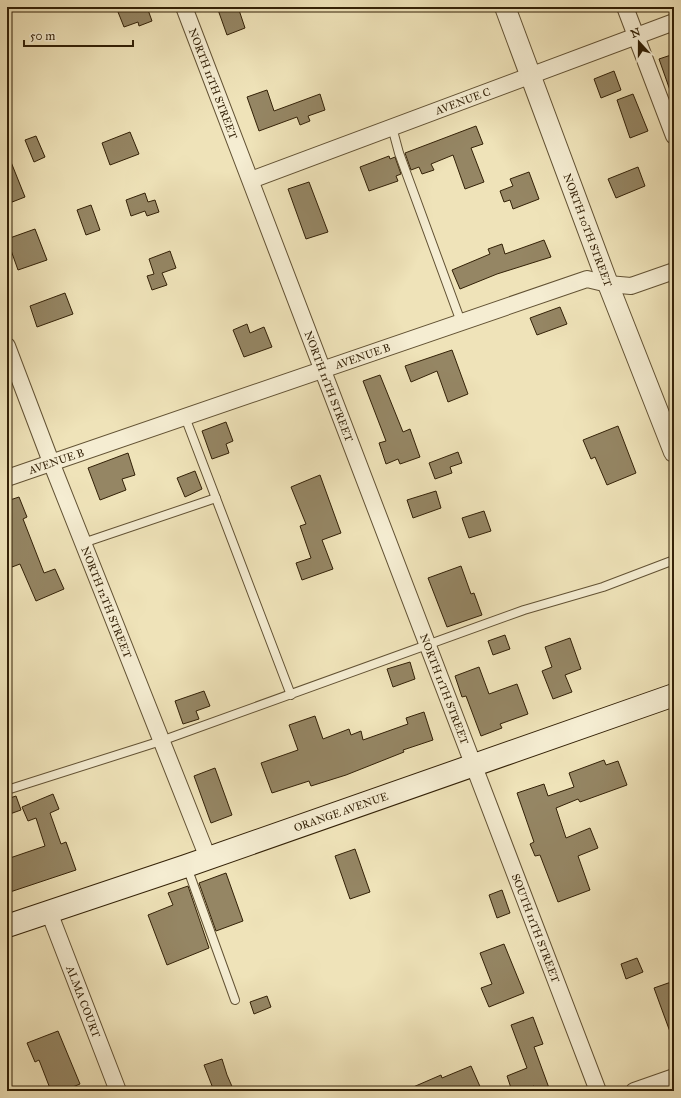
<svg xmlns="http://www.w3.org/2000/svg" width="681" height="1098" viewBox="0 0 681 1098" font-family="'IM FELL Great Primer',serif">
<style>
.building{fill:#958664;stroke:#332107}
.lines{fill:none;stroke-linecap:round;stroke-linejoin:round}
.service-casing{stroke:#625234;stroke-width:10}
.minor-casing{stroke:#625234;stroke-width:18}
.tertiary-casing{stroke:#625234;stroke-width:22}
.secondary-casing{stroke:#332107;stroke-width:24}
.service{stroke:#f5edd2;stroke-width:8}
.minor{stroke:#f5edd2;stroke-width:16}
.tertiary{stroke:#f5edd2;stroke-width:20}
.secondary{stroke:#f5edd2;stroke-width:22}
.labels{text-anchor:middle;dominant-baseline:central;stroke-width:3;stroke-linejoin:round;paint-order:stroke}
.street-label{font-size:11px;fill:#332107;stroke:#f5edd2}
</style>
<rect width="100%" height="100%" fill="#efe3b9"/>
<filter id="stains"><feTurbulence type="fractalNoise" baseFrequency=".005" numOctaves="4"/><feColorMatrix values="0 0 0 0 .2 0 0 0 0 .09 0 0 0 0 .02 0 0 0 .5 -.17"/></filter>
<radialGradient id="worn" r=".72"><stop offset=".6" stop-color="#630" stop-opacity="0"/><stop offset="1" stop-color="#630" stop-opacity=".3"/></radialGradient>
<!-- building -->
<g class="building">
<path d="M116 7H147L152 21 139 26 138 22 124 27Z"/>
<path d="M217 7H238L245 28 227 35Z"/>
<path d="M674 54V96H672L659 59Z"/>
<path d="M614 71 621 90 601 98 594 79Z"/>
<path d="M267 90 274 111 320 94 325 110 308 116 310 121 300 125 297 117 259 131 247 97Z"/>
<path d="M633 94 648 131 630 138 617 100Z"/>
<path d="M476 126 483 144 471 148 484 182 465 189 453 155 431 164 434 170 422 174 419 167 411 170 405 153Z"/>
<path d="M130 132 139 154 110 165 102 143Z"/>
<path d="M36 136 45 157 34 162 25 140Z"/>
<path d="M7 152 25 197 7 204Z"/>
<path d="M389 156 390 159 395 157 401 174 396 176 398 181 369 191 360 167Z"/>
<path d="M638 167 645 186 616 198 608 179Z"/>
<path d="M529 172 539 199 513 209 510 200 504 202 500 191 513 186 510 179Z"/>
<path d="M309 182 328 232 306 239 288 189Z"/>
<path d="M145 193 148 202 155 200 159 212 147 216 145 211 131 216 126 200Z"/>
<path d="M91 205 100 230 86 235 77 210Z"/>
<path d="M35 229 47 260 18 270 7 239Z"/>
<path d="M544 240 551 257 497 274 460 289 452 270 490 254 488 249 502 244 505 254Z"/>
<path d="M170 251 176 268 162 273 167 285 152 290 147 276 154 274 149 259Z"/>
<path d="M65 293 73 314 37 327 30 306Z"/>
<path d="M560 307 567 324 537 335 530 318Z"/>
<path d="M247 324 250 333 264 327 272 347 244 357 233 330Z"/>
<path d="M452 350 468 394 448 402 437 371 411 382 405 366Z"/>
<path d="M380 375 403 432 410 429 420 457 400 464 398 459 386 464 379 443 386 441 363 381Z"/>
<path d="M226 422 233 441 226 444 229 453 212 459 202 431Z"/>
<path d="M618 426 636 473 607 485 595 457 591 459 583 440Z"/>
<path d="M458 452 462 463 450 467 452 473 435 479 429 463Z"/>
<path d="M128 453 135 475 122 479 126 490 100 500 88 468Z"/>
<path d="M195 471 202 489 185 497 177 478Z"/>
<path d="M320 475 341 533 322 540 333 569 302 580 296 563 311 558 300 526 306 524 291 487Z"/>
<path d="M436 491 441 508 413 518 407 500Z"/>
<path d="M19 497 27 517 23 519 44 573 55 569 64 589 36 601 20 564 12 567 7 555V501Z"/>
<path d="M484 511 491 531 469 538 462 518Z"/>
<path d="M461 566 471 594 474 593 482 615 447 627 428 578Z"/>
<path d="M505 635 510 649 493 655 488 641Z"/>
<path d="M570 638 581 669 565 675 572 692 553 699 542 671 552 667 545 647Z"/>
<path d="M410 662 415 679 393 687 387 669Z"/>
<path d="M479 667 489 694 517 684 528 714 500 724 502 728 481 736 466 696 462 697 455 676Z"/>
<path d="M204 691 210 706 196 711 199 719 183 724 175 701Z"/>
<path d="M424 712 433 740 403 750 404 752 346 775 311 786 309 781 272 793 261 763 298 750 289 725 315 716 323 739 349 729 351 735 361 731 363 740 408 724 406 718Z"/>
<path d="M604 760 606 765 618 761 627 785 580 802 578 799 556 808 566 838 590 828 598 848 578 856 590 890 558 902 540 855 535 856 530 844 534 842 517 793 544 784 548 796 574 787 569 773Z"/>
<path d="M215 768 232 815 211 823 194 776Z"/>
<path d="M53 794 59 809 50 813 61 844 66 842 76 870 7 893V859L45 846 36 818 28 821 22 807Z"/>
<path d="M16 796 21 810 7 815V799Z"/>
<path d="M355 849 370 892 350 899 335 856Z"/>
<path d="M226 873 243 921 216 931 199 883Z"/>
<path d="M188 886 209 948 167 965 148 915 173 905 168 893Z"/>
<path d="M502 890 510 913 497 918 489 895Z"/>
<path d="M504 944 524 993 489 1007 481 988 492 984 480 953Z"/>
<path d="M637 958 643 972 626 979 621 964Z"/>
<path d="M674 981V1039L673 1040 654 988Z"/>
<path d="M267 996 271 1007 254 1014 250 1002Z"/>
<path d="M533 1017 543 1044 534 1047 549 1088 535 1091 534 1086 520 1091H512L507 1076 527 1068 511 1025Z"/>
<path d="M58 1031 80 1084 63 1091H51L39 1060 35 1062 27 1043Z"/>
<path d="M222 1059 227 1075 234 1091H214L204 1065Z"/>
<path d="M471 1066 482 1091H404L441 1075 442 1078Z"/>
</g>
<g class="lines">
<defs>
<g id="service">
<path d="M392 127 399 153 461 322"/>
<path d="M185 417 291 695"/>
<path d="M83 543 216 498"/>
<path d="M7 790 161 741 524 610 603 587 674 560"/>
<path d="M187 867 235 1000"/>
</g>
<g id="minor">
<path id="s1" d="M184 7 598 1091"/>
<path d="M625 7 674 136"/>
<path id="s2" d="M251 180 674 22"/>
<path id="s3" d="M7 346 51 462 208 858"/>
<path id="s4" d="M7 478 587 279 608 284 631 286 674 271"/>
<path id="s5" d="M49 912 118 1091"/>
<path d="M634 1091 674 1077"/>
</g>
<g id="tertiary">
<path id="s6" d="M505 7 608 284 674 452"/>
</g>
<g id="secondary">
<path id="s7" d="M7 926 186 866 674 695"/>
</g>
</defs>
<!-- service casing -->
<use href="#service" class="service-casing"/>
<!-- minor casing -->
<use href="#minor" class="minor-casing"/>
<!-- tertiary casing -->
<use href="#tertiary" class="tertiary-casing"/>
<!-- secondary casing -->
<use href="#secondary" class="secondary-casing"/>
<!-- service -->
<use href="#service" class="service"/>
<!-- minor -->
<use href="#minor" class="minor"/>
<!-- tertiary -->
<use href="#tertiary" class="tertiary"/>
<!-- secondary -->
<use href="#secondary" class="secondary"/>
</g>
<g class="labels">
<!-- street labels -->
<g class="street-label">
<text stroke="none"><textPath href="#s1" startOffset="82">NORTH 11TH STREET</textPath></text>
<text stroke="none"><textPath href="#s2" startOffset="226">AVENUE C</textPath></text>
<text stroke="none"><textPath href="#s6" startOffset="238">NORTH 10TH STREET</textPath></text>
<text stroke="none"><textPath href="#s4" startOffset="376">AVENUE B</textPath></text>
<text stroke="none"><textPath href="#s1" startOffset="406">NORTH 11TH STREET</textPath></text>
<text stroke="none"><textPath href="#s4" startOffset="52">AVENUE B</textPath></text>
<text stroke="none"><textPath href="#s3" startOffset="275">NORTH 12TH STREET</textPath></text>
<text stroke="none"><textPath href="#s1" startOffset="730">NORTH 11TH STREET</textPath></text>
<text stroke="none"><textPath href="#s7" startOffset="353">ORANGE AVENUE</textPath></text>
<text stroke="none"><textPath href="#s1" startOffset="986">SOUTH 11TH STREET</textPath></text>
<text stroke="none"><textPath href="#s5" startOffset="96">ALMA COURT</textPath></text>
</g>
</g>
<!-- margin -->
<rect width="681" height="1098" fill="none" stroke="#efe3b9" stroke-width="24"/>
<rect x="8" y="8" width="665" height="1082" fill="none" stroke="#332107" stroke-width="2"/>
<rect x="12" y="12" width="657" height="1074" fill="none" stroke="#332107"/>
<!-- north arrow -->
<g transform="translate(639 42) rotate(339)" stroke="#f5edd2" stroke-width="3" paint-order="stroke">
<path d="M0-3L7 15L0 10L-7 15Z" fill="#332107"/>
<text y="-6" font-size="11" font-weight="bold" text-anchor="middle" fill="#332107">N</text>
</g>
<!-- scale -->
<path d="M24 40v6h109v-6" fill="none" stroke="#332107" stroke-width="2"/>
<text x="30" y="40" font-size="12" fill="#332107" stroke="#f5edd2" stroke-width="3" paint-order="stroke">50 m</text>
<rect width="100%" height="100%" filter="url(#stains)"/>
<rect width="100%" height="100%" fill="url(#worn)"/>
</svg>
